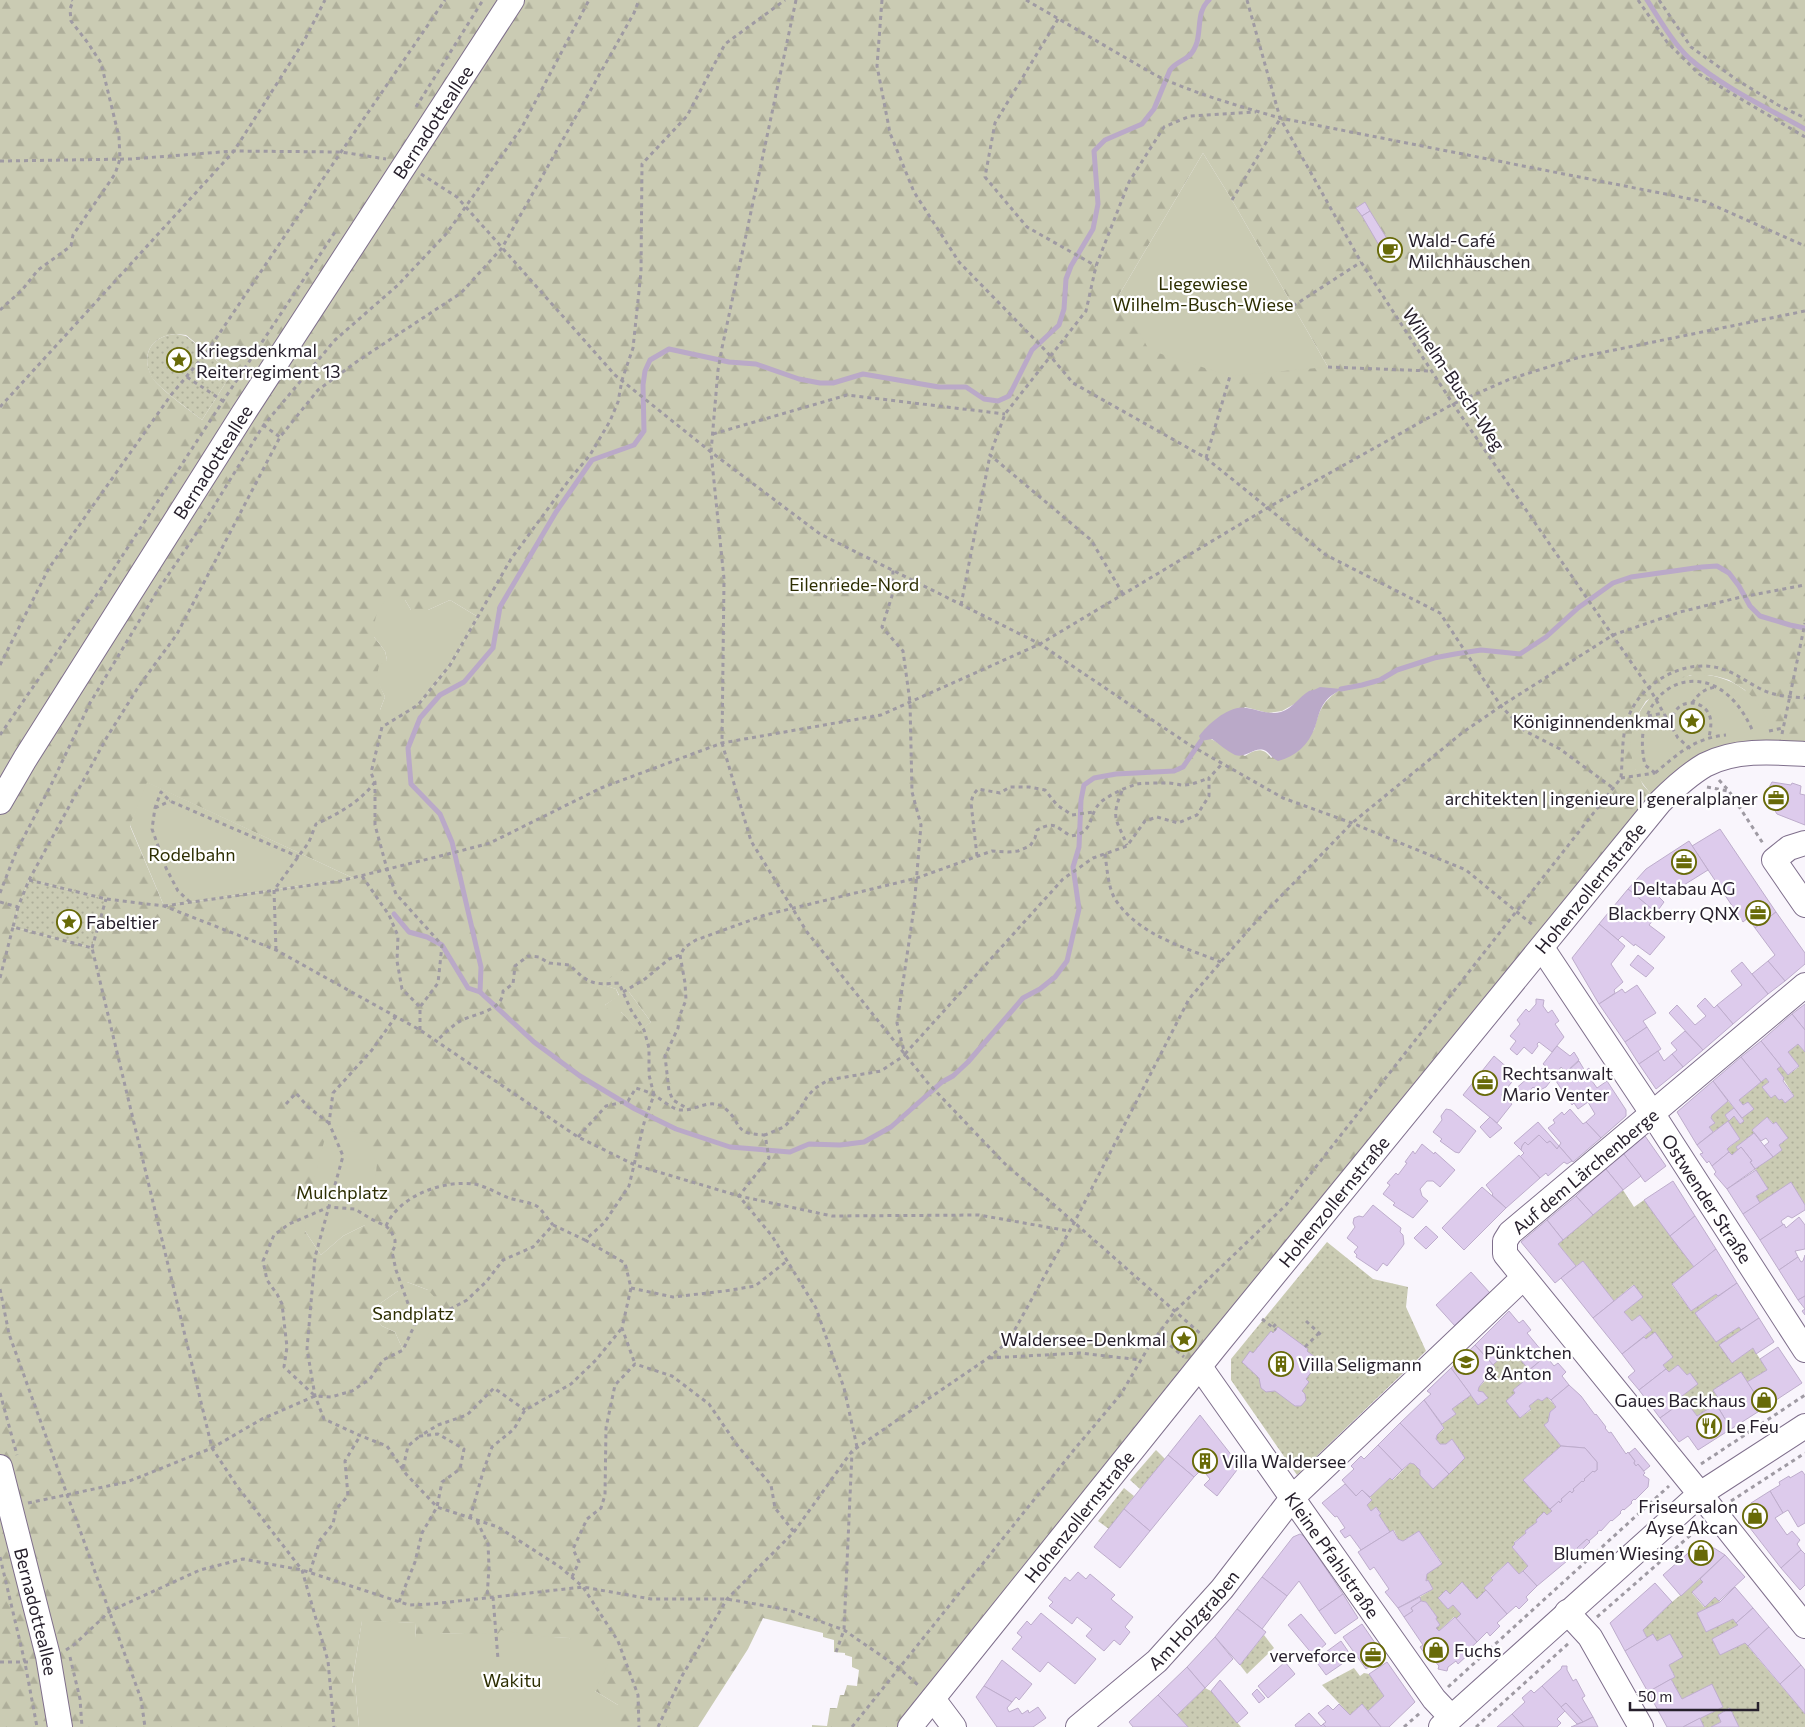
<svg xmlns="http://www.w3.org/2000/svg" width="1805" height="1727" viewBox="0 0 1805 1727" font-family="Commissioner,sans-serif">
<style>
.grass{fill:url(#grass-dots)}
.forest{fill:url(#forest-firs);fill-rule:evenodd}
.park{fill:#cacbb3}
.water{fill:#baa9c8}
.lines{fill:none;stroke-linecap:round;stroke-linejoin:round}
.stream{stroke:#baa9c8;stroke-width:5}
.building{fill:#ddcbec;stroke:#beadcc}
.minor-casing{stroke:#7f6f8c;stroke-width:26}
.path{stroke:#9f9aa3;stroke-width:3;stroke-dasharray:4 4;stroke-linecap:butt}
.minor{stroke:#fff;stroke-width:24}
.labels{text-anchor:middle;dominant-baseline:central;stroke-width:4.5;stroke-linejoin:round;paint-order:stroke}
.street-label{font-size:18px;fill:#27202c;stroke:#fff}
.poi-label{font-size:18px;fill:#27202c;stroke:#fff;text-anchor:start}
.park-label{font-size:18px;fill:#2d2e02;stroke:#fff}
</style>
<defs>
<pattern id="grass-dots" width="8" height="8" patternUnits="userSpaceOnUse" patternTransform="scale(1.25)"><rect width="8" height="8" fill="#cacbb3"/><path d="M2 2h.1M6 6h.1" fill="none" stroke="#aeae9a" stroke-width="1.8" stroke-linecap="round"/></pattern>
<pattern id="forest-firs" width="22" height="20" patternUnits="userSpaceOnUse" patternTransform="scale(1.25)"><rect width="22" height="20" fill="#cacbb3"/><path d="M5 1l3.5 6h-7zM16 11l3.5 6h-7z" fill="#aeae9a"/></pattern>
</defs>
<rect width="100%" height="100%" fill="#f9f5fc"/>
<!-- grass -->
<g class="grass">
<path d="M176 334 186 336 232 373 202 420C192 412 158 387 152 378 147 368 145 358 150 348 156 338 165 335 176 334Z"/>
<path d="M29 880 106 899 92 948 13 927 18 907Z"/>
<path d="M1798 1044 1805 1052V1205L1791 1183 1760 1203 1756 1196 1768 1189 1755 1169 1782 1150 1779 1145 1788 1138 1767 1117 1752 1130 1754 1133 1736 1147 1738 1150 1732 1155 1727 1149 1740 1139 1728 1122 1713 1132 1709 1127 1714 1123 1711 1118 1712 1115 1728 1101 1734 1108 1725 1115 1728 1120 1734 1116 1740 1124 1744 1121 1742 1118 1753 1108 1748 1102 1743 1105 1739 1100 1766 1078 1769 1082 1762 1087 1771 1098 1775 1095 1779 1100 1782 1099 1785 1103 1794 1096 1777 1069 1781 1066 1788 1075 1799 1067 1788 1052Z"/>
<path d="M1623 1190 1634 1207 1644 1200 1694 1267 1672 1285 1691 1311 1716 1294 1718 1296 1695 1313 1716 1342 1739 1327 1741 1330 1720 1345 1732 1363 1753 1348 1767 1370 1747 1382 1713 1390 1720 1401 1697 1416 1682 1396 1697 1384 1690 1373 1687 1375 1678 1365 1669 1372 1663 1365 1673 1357 1655 1333 1646 1339 1644 1337 1652 1330 1640 1315 1632 1321 1624 1312 1643 1297 1633 1285 1614 1301 1583 1261 1576 1266 1558 1244Z"/>
<path d="M1327 1242 1373 1279 1408 1287 1406 1307 1426 1351 1297 1475 1231 1380V1359Z"/>
<path d="M1509 1350 1514 1356 1516 1354 1529 1370 1521 1377 1524 1381 1513 1390 1515 1393 1506 1401 1520 1418 1531 1410 1529 1406 1538 1399 1542 1401 1547 1397 1556 1407 1550 1412 1548 1422 1544 1425 1561 1446 1523 1480 1552 1511 1547 1515 1544 1512 1536 1520 1537 1522 1525 1531 1526 1533 1514 1542 1515 1544 1512 1547 1528 1566 1519 1574 1508 1562 1491 1577 1493 1580 1484 1588 1486 1590 1477 1599 1462 1583 1450 1594 1446 1591 1438 1598 1448 1609 1453 1605 1461 1614 1456 1619 1454 1617 1439 1631 1436 1628 1440 1625 1436 1619 1437 1617 1426 1602 1421 1601 1420 1597 1433 1589 1428 1580 1426 1581 1427 1574 1442 1563 1419 1531 1403 1541 1398 1539 1394 1530 1390 1532 1379 1515 1381 1513 1376 1507 1371 1511 1367 1505 1372 1500 1370 1497 1390 1478 1393 1480 1410 1463 1414 1464 1420 1470V1475L1433 1489 1465 1458 1452 1439 1446 1444H1440L1436 1439 1437 1435 1444 1429 1442 1424 1456 1414 1452 1409 1471 1395 1478 1405 1488 1398 1478 1391 1479 1387 1492 1374 1491 1372 1495 1367 1493 1365Z"/>
<path d="M1156 1450 1165 1459 1140 1489 1130 1480Z"/>
<path d="M1124 1488 1134 1496 1109 1529 1098 1521Z"/>
<path d="M1700 1579 1703 1582 1692 1593 1704 1607 1715 1597 1720 1602 1697 1613 1706 1632 1733 1619 1738 1625 1712 1639 1720 1655 1745 1643 1805 1714V1727H1739L1729 1708 1718 1715 1721 1722 1711 1727H1704L1700 1718 1723 1707 1712 1685 1682 1699 1671 1679 1675 1677 1669 1665 1683 1657 1670 1634 1657 1641 1647 1638 1643 1630 1672 1602Z"/>
<path d="M1264 1635 1274 1648 1247 1674 1240 1665Z"/>
<path d="M1354 1668 1360 1676 1364 1673 1369 1674 1384 1696 1368 1711 1362 1704 1350 1715 1322 1685Z"/>
<path d="M1205 1688 1211 1691 1241 1727H1188L1177 1715Z"/>
</g>
<!-- forest -->
<path class="forest" d="M0 0H1805V754L1772 752 1745 690 1729 680 1719 677 1709 675H1690L1646 701 1638 714 1635 768 1643 785 1651 794 910 1727H812V1725L827 1726 830 1708H837L840 1695H844L847 1685 857 1686 859 1670 852 1667V1657L845 1655V1653L834 1652V1640L823 1637V1633L763 1618 748 1649 698 1727H618V1705L595 1691 569 1638 439 1633 438 1638H416L415 1623 362 1621 352 1683 355 1684 359 1727H0ZM1203 153 1232 200 1328 367 1119 295ZM176 334 186 335 232 373 202 420C192 412 157 387 152 377 147 368 145 358 150 348 156 338 165 335 176 334ZM405 600 411 610H428L450 600 478 617 450 665 418 705 380 710 385 697 377 678 387 660 385 651 374 637ZM1340 689C1322 703 1320 708 1314 730L1271 758C1264 747 1255 749 1245 756L1211 739 1245 707 1268 713 1282 711 1298 702 1309 692ZM148 783 353 878 164 906 130 826ZM29 880 105 899 92 948 13 927 18 907ZM601 984 629 992 651 1022 639 1031 621 1012 605 1005 619 996 616 989ZM365 1225 343 1236 321 1255 305 1231ZM407 1282 428 1290 403 1350 395 1332 382 1326 374 1316 375 1307 398 1291Z"/>
<!-- park -->
<g class="park">
<path d="M1203 153 1232 200 1328 367 1230 376 1149 350 1119 295Z"/>
<path d="M394 594 405 600 411 610H428L450 600 478 617 450 665 418 705 382 727 380 710 385 697 376 678 379 666 387 660 385 651 374 637C375 615 375 608 394 594Z"/>
<path d="M1698 674C1738 676 1768 701 1772 741L1651 794C1646 788 1641 782 1638 776 1615 728 1650 680 1698 674Z"/>
<path d="M147 782 353 878 164 906 130 825Z"/>
<path d="M623 970 629 992 651 1022 639 1032 621 1012 610 1013 605 1005 619 995 616 989 600 984Z"/>
<path d="M329 1123 363 1135 377 1163 374 1194 365 1225 343 1236 321 1255 305 1231 308 1202Z"/>
<path d="M399 1259 407 1282 428 1290 451 1315 446 1328 411 1352 403 1350 395 1332 382 1326 374 1316 375 1307 398 1291 388 1271Z"/>
<path d="M362 1620 415 1623 416 1638H438V1633L498 1634 501 1630 537 1636 569 1638 608 1664 595 1691 618 1705V1727H359L355 1684H352Z"/>
</g>
<!-- water -->
<path class="water" d="M1320 687 1341 689C1336 693 1329 696 1325 702 1319 710 1318 718 1315 727 1308 746 1296 756 1278 761 1272 758 1270 754 1266 751 1255 745 1246 759 1235 755 1227 751 1219 744 1212 739L1201 741 1199 736C1208 724 1230 704 1247 708 1259 710 1269 715 1281 712 1293 708 1299 697 1309 691 1313 690 1317 689 1320 687Z"/>
<g class="lines">
<!-- stream -->
<g class="stream">
<path d="M1647 0C1660 20 1673 43 1690 59 1721 86 1769 109 1805 129"/>
<path d="M1341 689 1362 685 1380 680 1397 670 1434 658 1455 654 1481 650 1520 654 1546 637 1578 608 1613 583 1631 577 1702 567 1717 566 1729 573 1739 586 1750 606 1760 616 1790 625 1805 628"/>
<path d="M1201 741 1183 767 1174 771 1116 774 1094 778 1084 785 1081 800 1079 847 1073 867 1079 909 1067 961 1055 977 1040 989 1023 998 968 1062 953 1076 942 1082 891 1127 864 1142 840 1145 809 1144 790 1152 730 1147 676 1129 635 1109 580 1076 534 1042 480 992 481 967 452 842 440 814 411 784 408 748 420 718 440 695 464 682 493 648 500 607 556 512 592 460 634 445 644 431 643 385 645 371 650 360 669 349 729 362 756 364 799 379 820 383H833L863 374 939 387H966L984 399 998 401 1009 396 1032 350 1059 325 1064 309 1066 279 1071 266 1093 229 1098 204 1094 151 1105 140 1142 124 1154 109 1170 70C1179 58 1191 62 1197 42 1201 27 1197 11 1209 0"/>
<path d="M394 914 409 932 427 937 442 945 468 988 480 992"/>
</g>
</g>
<!-- building -->
<g class="building">
<path d="M1365 202 1370 211 1362 216 1356 208Z"/>
<path d="M1370 211 1389 242 1380 247 1362 216Z"/>
<path d="M1389 242 1391 244 1394 242 1400 252 1395 255 1393 252 1385 257 1380 248Z"/>
<path d="M1772 782 1791 785 1792 783 1801 786 1800 794 1805 795V825L1777 814 1765 795Z"/>
<path d="M1720 829 1776 912 1755 928 1748 918 1743 922 1692 846Z"/>
<path d="M1689 841 1708 870 1671 893 1666 885 1658 896 1664 902 1656 913 1628 889 1646 869Z"/>
<path d="M1628 889 1658 914 1649 925 1665 937 1650 955 1635 944 1634 946 1622 936 1618 940 1599 924Z"/>
<path d="M1776 912 1805 953V964L1785 981 1768 961 1775 955 1755 928Z"/>
<path d="M1599 924 1625 946 1611 964 1623 982 1614 990 1615 993 1599 1004 1572 958Z"/>
<path d="M1638 955 1654 968 1646 977 1630 965Z"/>
<path d="M1768 961 1785 981 1768 994 1752 974Z"/>
<path d="M1742 962 1768 994 1733 1024 1717 1005 1742 985 1731 971Z"/>
<path d="M1637 985 1656 1013 1643 1021 1647 1027 1625 1042 1599 1004 1622 989 1625 993Z"/>
<path d="M1705 998 1714 1008 1717 1005 1733 1024 1703 1050 1669 1013 1677 1005 1695 1025 1706 1016 1697 1006Z"/>
<path d="M1536 999 1544 1000 1543 1006 1548 1013 1552 1010 1559 1021 1555 1024 1564 1037 1552 1052 1539 1042 1537 1044 1538 1046 1532 1054 1524 1047 1517 1055 1510 1049 1516 1041 1510 1036 1520 1024 1517 1020 1526 1009 1529 1012 1536 1004Z"/>
<path d="M1805 1004V1030L1792 1014Z"/>
<path d="M1792 1014 1805 1030V1052L1798 1044 1788 1052 1799 1066 1788 1075 1761 1041Z"/>
<path d="M1647 1027 1661 1049 1639 1064 1625 1042Z"/>
<path d="M1685 1031 1703 1050 1683 1067 1672 1054 1677 1050 1671 1043Z"/>
<path d="M1761 1041 1781 1066 1777 1069 1784 1078 1783 1081 1794 1096 1785 1103 1782 1099 1779 1100 1775 1095 1771 1098 1762 1087 1769 1082 1766 1078 1761 1082 1741 1057Z"/>
<path d="M1557 1046 1570 1056 1574 1052 1579 1060 1566 1072 1561 1067 1556 1074 1543 1064Z"/>
<path d="M1658 1051 1664 1061 1672 1054 1683 1067 1656 1089 1639 1064Z"/>
<path d="M1494 1056 1517 1076 1501 1095 1512 1104 1497 1123 1463 1095Z"/>
<path d="M1741 1057 1761 1082 1739 1100 1743 1105 1748 1102 1754 1109 1742 1118 1713 1081Z"/>
<path d="M1579 1061 1585 1071 1589 1068 1595 1078 1592 1081 1597 1088 1607 1081 1626 1110V1116L1601 1138 1586 1122 1595 1114 1588 1102 1578 1109 1574 1103 1572 1105 1556 1081Z"/>
<path d="M1545 1066 1556 1074 1546 1087 1540 1090 1536 1087 1534 1088 1533 1087 1523 1099 1513 1091 1529 1077 1535 1075Z"/>
<path d="M1713 1081 1728 1101 1712 1115 1711 1118 1715 1123 1709 1127 1713 1132 1697 1145 1677 1112Z"/>
<path d="M1734 1108 1744 1121 1740 1124 1734 1116 1729 1121 1725 1115Z"/>
<path d="M1446 1109 1451 1110 1476 1131 1459 1153 1455 1152 1440 1141 1442 1139 1433 1132 1442 1120 1441 1116Z"/>
<path d="M1570 1109 1583 1124 1586 1122 1601 1138 1573 1162 1559 1146 1561 1143 1548 1128 1555 1123 1553 1120 1562 1112 1564 1115Z"/>
<path d="M1490 1117 1502 1128 1490 1138 1480 1127Z"/>
<path d="M1767 1117 1773 1124 1776 1122 1788 1138 1779 1145 1782 1150 1773 1157 1764 1146 1769 1142 1766 1138 1761 1141 1752 1130Z"/>
<path d="M1728 1121 1740 1139 1729 1147 1727 1149 1729 1152 1712 1166 1709 1161 1707 1163 1700 1154 1703 1153 1697 1145Z"/>
<path d="M1538 1122 1559 1146 1557 1149 1550 1141 1547 1143 1539 1135 1528 1145 1525 1142 1522 1146 1521 1150 1514 1143Z"/>
<path d="M1754 1133 1773 1157 1755 1169 1750 1162 1752 1161 1741 1147 1738 1150 1736 1147Z"/>
<path d="M1539 1135 1547 1143 1550 1141 1557 1149 1559 1146 1572 1161 1567 1164 1564 1162 1548 1176 1546 1173 1540 1178 1520 1157 1524 1153 1521 1150 1522 1146 1525 1142 1528 1145Z"/>
<path d="M1645 1136 1666 1166 1645 1182 1623 1153Z"/>
<path d="M1422 1144 1434 1154 1435 1152 1455 1170 1440 1187 1433 1181H1427L1420 1189 1422 1196 1428 1201 1413 1218 1393 1205 1395 1203 1383 1194 1390 1185 1387 1183 1396 1173 1398 1175 1407 1163 1405 1162 1413 1151 1415 1154Z"/>
<path d="M1741 1147 1752 1161 1750 1162 1755 1169 1727 1189 1714 1174 1716 1172 1712 1166 1729 1152 1732 1155Z"/>
<path d="M1623 1153 1641 1176 1623 1190 1605 1168Z"/>
<path d="M1519 1155 1540 1178 1506 1208 1492 1195 1493 1194 1486 1185Z"/>
<path d="M1605 1168 1623 1190 1593 1215 1576 1196Z"/>
<path d="M1756 1170 1768 1189 1756 1196 1760 1203 1743 1214 1727 1189Z"/>
<path d="M1673 1181 1695 1216 1670 1236 1644 1200Z"/>
<path d="M1791 1182 1805 1205V1210L1792 1218 1788 1216 1781 1221 1783 1225 1760 1240 1743 1214Z"/>
<path d="M1482 1187 1506 1208 1464 1250 1442 1228Z"/>
<path d="M1576 1196 1593 1215 1563 1240 1547 1220Z"/>
<path d="M1373 1205 1401 1228 1400 1232 1403 1235 1404 1244 1402 1247 1387 1266 1383 1263 1377 1271 1356 1257 1357 1255 1354 1252 1358 1247 1347 1238 1355 1227 1353 1223 1354 1218 1359 1216 1363 1217Z"/>
<path d="M1695 1216 1716 1249 1694 1267 1670 1236Z"/>
<path d="M1799 1217 1805 1225V1249L1795 1251 1798 1257 1779 1270 1760 1240 1784 1224 1786 1228Z"/>
<path d="M1547 1220 1563 1240 1558 1244 1576 1266 1555 1283 1521 1242Z"/>
<path d="M1426 1226 1438 1237 1426 1249 1414 1238Z"/>
<path d="M1716 1249 1737 1283 1718 1296 1716 1294 1691 1311 1672 1284Z"/>
<path d="M1805 1255V1296L1798 1300 1779 1270 1798 1257 1801 1262 1803 1261Z"/>
<path d="M1583 1261 1614 1301 1593 1318 1561 1278Z"/>
<path d="M1471 1272 1490 1293 1455 1326 1436 1305Z"/>
<path d="M1737 1283 1759 1318 1741 1330 1739 1327 1716 1342 1695 1313Z"/>
<path d="M1634 1285 1643 1297 1624 1312 1632 1321 1640 1315 1652 1330 1622 1354 1593 1318Z"/>
<path d="M1805 1296V1315L1802 1311 1805 1309 1798 1300Z"/>
<path d="M1509 1311 1519 1323 1523 1320 1531 1330 1527 1333 1546 1356 1529 1370 1516 1354 1514 1356 1509 1350 1493 1365 1475 1345Z"/>
<path d="M1759 1318 1774 1342 1756 1354 1753 1348 1732 1363 1719 1345Z"/>
<path d="M1278 1327 1308 1349 1307 1351 1320 1361 1306 1379 1309 1382 1302 1391 1305 1394 1306 1400 1301 1406H1295L1275 1391 1266 1392 1261 1388 1259 1378 1242 1362 1250 1351 1253 1353 1271 1331 1273 1333Z"/>
<path d="M1655 1332 1673 1357 1663 1365 1666 1369 1639 1390 1628 1377 1635 1371 1622 1354 1644 1337 1646 1339Z"/>
<path d="M1475 1345 1495 1367 1479 1387 1478 1391 1483 1392 1488 1398 1478 1405 1451 1368Z"/>
<path d="M1778 1347 1802 1383 1764 1408 1747 1382 1767 1370 1760 1359Z"/>
<path d="M1546 1356 1554 1366 1558 1363 1566 1372 1562 1376 1569 1385 1551 1400 1547 1397 1542 1401 1538 1399 1529 1406 1531 1409 1520 1418 1506 1401 1515 1393 1513 1390 1524 1381 1521 1377Z"/>
<path d="M1678 1365 1687 1375 1690 1373 1698 1384 1682 1396 1685 1400 1660 1418 1639 1390 1666 1369 1669 1372Z"/>
<path d="M1451 1368 1471 1395 1452 1409 1456 1414 1442 1424 1424 1400 1431 1394 1427 1391Z"/>
<path d="M1741 1372 1764 1408 1731 1429 1716 1404 1720 1401 1713 1390Z"/>
<path d="M1569 1385 1581 1396 1595 1415 1596 1414 1606 1427 1605 1428 1609 1433 1611 1432 1626 1454 1628 1452 1635 1461 1634 1463 1636 1466 1638 1464 1645 1473 1643 1475 1649 1479 1648 1487 1635 1500 1634 1499 1631 1502 1632 1503 1624 1510 1623 1509 1620 1512 1621 1513 1612 1521 1611 1520 1601 1531 1600 1530 1597 1532 1598 1533 1589 1541 1587 1539 1577 1548 1579 1551 1537 1586 1523 1571 1528 1566 1512 1547 1515 1544 1514 1543 1526 1533 1525 1531 1537 1522 1536 1520 1544 1512 1547 1515 1552 1511 1550 1509 1559 1501 1560 1503 1562 1501 1561 1499 1570 1491 1572 1493 1574 1490 1573 1489 1582 1481 1583 1482 1585 1480 1584 1479 1593 1471 1594 1472 1597 1470V1462L1585 1448 1561 1446 1544 1425 1548 1422 1550 1412 1556 1407 1551 1400Z"/>
<path d="M1424 1400 1444 1428 1437 1435 1436 1439 1440 1444H1446L1452 1439 1465 1458 1449 1474 1400 1423Z"/>
<path d="M1685 1400 1697 1416 1716 1404 1731 1429 1698 1450 1688 1436 1679 1442 1660 1418Z"/>
<path d="M1200 1415 1240 1466 1217 1496 1204 1485 1210 1479 1202 1469 1194 1477 1168 1455Z"/>
<path d="M1400 1423 1449 1474 1433 1489 1420 1475V1470L1414 1464 1410 1463 1402 1470 1378 1445Z"/>
<path d="M1378 1445 1402 1470 1392 1480 1390 1478 1370 1497 1362 1490 1356 1496 1342 1480 1354 1469 1351 1466 1361 1456 1364 1459Z"/>
<path d="M1561 1446 1585 1448 1597 1462V1470L1594 1472 1593 1471 1584 1479 1585 1480 1583 1482 1582 1481 1573 1489 1574 1490 1572 1493 1570 1491 1561 1499 1562 1501 1560 1503 1559 1501 1550 1509 1523 1480Z"/>
<path d="M1635 1448 1650 1466 1644 1471 1638 1464 1636 1466 1634 1463 1635 1461 1629 1453Z"/>
<path d="M1168 1455 1194 1477 1150 1531 1124 1509Z"/>
<path d="M1802 1471 1805 1475V1523L1798 1527 1788 1510 1783 1513 1770 1491 1780 1485 1779 1482 1789 1476 1790 1478Z"/>
<path d="M1345 1484 1356 1496 1362 1490 1372 1500 1367 1505 1371 1511 1376 1507 1381 1514 1379 1515 1390 1532 1361 1550 1350 1535 1345 1538 1340 1531 1345 1528 1337 1516 1335 1517 1322 1503Z"/>
<path d="M1770 1491 1783 1513 1775 1518 1787 1535 1792 1531 1800 1540 1797 1544 1801 1550 1781 1568 1750 1528 1751 1503Z"/>
<path d="M1124 1509 1150 1531 1120 1568 1094 1547Z"/>
<path d="M1393 1530 1398 1539 1403 1541 1419 1531 1442 1564 1427 1574 1426 1581 1428 1580 1433 1589 1398 1608 1385 1592 1389 1589 1374 1567 1370 1570 1358 1552Z"/>
<path d="M1300 1534 1304 1536 1343 1594 1319 1611 1299 1581 1287 1596 1262 1577 1293 1537Z"/>
<path d="M1587 1539 1590 1542 1580 1552 1577 1548Z"/>
<path d="M1695 1547 1714 1548 1725 1555 1681 1596 1663 1575Z"/>
<path d="M1801 1550 1805 1554V1585L1800 1590 1781 1568Z"/>
<path d="M1725 1555 1745 1577 1719 1601 1715 1597 1705 1607 1692 1592 1703 1582 1700 1579Z"/>
<path d="M1508 1562 1519 1574 1523 1571 1537 1586 1526 1597 1528 1600 1519 1609 1516 1606 1507 1614 1484 1588 1493 1580 1491 1578Z"/>
<path d="M1078 1572 1086 1579 1090 1574 1115 1595 1111 1599 1133 1617 1125 1627 1130 1632 1120 1645 1114 1640 1104 1651 1086 1636 1092 1629 1077 1617 1072 1624 1049 1606 1053 1602 1048 1598 1065 1577 1070 1581Z"/>
<path d="M1262 1577 1287 1596 1262 1629 1237 1609Z"/>
<path d="M1462 1582 1477 1599 1486 1590 1507 1614 1497 1623 1500 1626 1490 1636 1487 1632 1477 1642 1456 1619 1461 1614 1453 1605 1448 1609 1438 1598 1446 1590 1450 1594Z"/>
<path d="M1655 1583 1672 1602 1643 1630 1647 1638 1625 1651 1610 1623Z"/>
<path d="M1735 1587 1753 1608 1736 1623 1733 1619 1706 1632 1697 1613 1720 1602Z"/>
<path d="M1343 1594 1358 1618 1335 1634 1319 1611Z"/>
<path d="M1420 1597 1421 1601 1411 1608 1413 1611 1404 1617 1398 1608Z"/>
<path d="M1421 1601 1426 1602 1437 1617 1436 1619 1440 1625 1436 1628 1439 1631 1455 1617 1477 1642 1467 1651 1470 1653 1458 1664 1456 1661 1448 1667 1447 1671 1438 1669 1439 1666 1432 1658 1429 1660 1420 1647 1423 1645 1404 1617 1413 1611 1411 1608Z"/>
<path d="M1753 1608 1769 1627 1748 1646 1745 1643 1720 1655 1712 1639 1738 1625 1736 1623Z"/>
<path d="M1237 1609 1266 1632 1240 1665 1215 1637Z"/>
<path d="M1041 1613 1096 1659 1075 1684 1048 1662 1040 1672 1012 1649 1022 1637 1017 1633 1027 1621 1031 1625Z"/>
<path d="M1301 1614 1326 1644 1313 1655 1288 1625Z"/>
<path d="M1362 1624 1384 1656 1366 1669 1343 1637Z"/>
<path d="M1769 1627 1801 1665 1780 1684 1748 1646Z"/>
<path d="M1653 1634 1657 1641 1670 1634 1683 1657 1669 1665 1675 1677 1648 1692 1625 1651Z"/>
<path d="M1215 1637 1233 1659 1205 1688 1187 1667Z"/>
<path d="M1341 1641 1352 1657 1326 1675 1315 1660Z"/>
<path d="M1002 1660 1032 1684 1019 1700 1016 1697 1012 1702 984 1686Z"/>
<path d="M1285 1662 1295 1674 1268 1698 1258 1686Z"/>
<path d="M1387 1662 1415 1702 1389 1727H1381L1368 1711 1384 1696 1369 1674Z"/>
<path d="M1801 1665 1805 1670V1714L1780 1684Z"/>
<path d="M1562 1666H1567V1670L1573 1681 1576 1679 1585 1696 1582 1698 1593 1717 1583 1722 1566 1703 1561 1707 1542 1686 1561 1669Z"/>
<path d="M1187 1667 1205 1688 1177 1715 1158 1695Z"/>
<path d="M1671 1679 1682 1699 1712 1684 1723 1707 1683 1727H1667L1648 1692Z"/>
<path d="M1220 1680 1248 1713 1237 1723 1211 1691Z"/>
<path d="M984 1686 1012 1702 1007 1708 1009 1712 1018 1708 1022 1714 1028 1710 1029 1713 1038 1707 1046 1718 1033 1727H997L976 1697Z"/>
<path d="M1542 1686 1565 1711 1557 1719 1561 1723 1557 1727H1524L1512 1714 1525 1702 1522 1698 1531 1690 1534 1693Z"/>
<path d="M1257 1689 1265 1698 1259 1703 1252 1694Z"/>
<path d="M1158 1695 1177 1715 1188 1727H1133L1129 1722Z"/>
<path d="M1566 1703 1583 1722 1577 1724 1561 1707Z"/>
<path d="M1339 1704 1350 1715 1362 1704 1381 1727H1326L1323 1724 1326 1722 1318 1713 1328 1705 1333 1710Z"/>
<path d="M1730 1708 1739 1727H1711L1721 1722 1718 1715Z"/>
<path d="M1309 1713 1321 1726 1323 1724 1326 1727H1296L1295 1725Z"/>
<path d="M1512 1714 1524 1727H1497Z"/>
<path d="M1593 1717 1598 1727H1571L1583 1722Z"/>
<path d="M1700 1718 1704 1727H1683Z"/>
</g>
<g class="lines">
<defs>
<g id="minor">
<path id="s1" d="M0 802 25 759 243 414 512 0"/>
<path d="M1805 843 1789 848 1774 860 1805 905"/>
<path id="s2" d="M1542 948 1652 1113 1805 1350"/>
<path d="M1805 985 1510 1233 1505 1241V1254L1700 1494 1805 1626"/>
<path id="s3" d="M1200 1367 1434 1699 1451 1717"/>
<path id="s4" d="M0 1467 48 1656 60 1727"/>
<path d="M1567 1612 1590 1637 1641 1727"/>
<path d="M933 1699 954 1727"/>
<path id="s5" d="M910 1727 1215 1347 1660 802C1674 788 1688 775 1705 765 1735 749 1773 752 1805 754"/>
<path id="s6" d="M1078 1727 1157 1661 1222 1589 1293 1497 1523 1278"/>
<path d="M1441 1727 1700 1494 1805 1426"/>
</g>
</defs>
<!-- minor casing -->
<use href="#minor" class="minor-casing"/>
<!-- path -->
<g class="path">
<path d="M796 0 722 348 718 370 711 452 724 579 722 743 751 841 807 932 927 1082 1007 1166 1052 1203 1202 1335"/>
<path d="M882 0 877 66 890 133 914 192 959 262 1046 351 1073 383 1206 458 1326 555 1440 613 1501 706 1525 731 1560 749 1613 788"/>
<path d="M1026 0 1157 76C1196 94 1239 106 1280 118L1706 202 1805 246"/>
<path d="M1247 0 1280 118 1361 262 1453 404 1651 691 1678 738 1692 750"/>
<path d="M1638 0 1667 42 1699 74 1805 137"/>
<path d="M1659 0 1691 47 1737 80 1778 105 1805 118"/>
<path d="M1058 19 995 123 985 177 1027 227 1096 266"/>
<path d="M416 107 483 0"/>
<path d="M0 161 131 159 234 151 341 152 386 159"/>
<path d="M421 174 457 197 615 375 711 452 820 534 1040 644 1188 744 1283 798 1352 823 1466 870 1534 926"/>
<path d="M1232 200 1280 119"/>
<path d="M1293 306 1361 262"/>
<path d="M0 310 22 290 38 270 71 246 73 235 115 174 120 159 119 137 101 63 88 43 71 21 70 9 73 1 72 0"/>
<path d="M1328 367 1431 371"/>
<path d="M187 377 223 401"/>
<path d="M0 407 234 151 304 41 325 0"/>
<path d="M263 425 280 437"/>
<path d="M713 434 847 395 1005 414"/>
<path d="M1206 458 1230 376"/>
<path d="M1123 594 1091 540 990 455 1005 414 1086 311 1096 266 1129 182 1164 127 1190 116 1256 112"/>
<path d="M961 605 990 455"/>
<path d="M0 665 49 568 171 395 207 352 341 152 445 0"/>
<path d="M1692 703C1699 693 1704 689 1716 687"/>
<path d="M1648 716 1664 713"/>
<path d="M1670 724C1672 719 1673 713 1677 709 1687 698 1706 703 1710 717 1712 724 1710 731 1709 738"/>
<path d="M1769 731 1783 728"/>
<path d="M1782 734 1805 623"/>
<path d="M0 735 104 584 223 401 335 232"/>
<path d="M1655 773 1645 765C1626 682 1716 643 1753 732"/>
<path d="M1655 773C1678 754 1694 738 1726 735"/>
<path d="M1621 778 1655 773"/>
<path d="M1719 780 1729 791 1764 845"/>
<path d="M1707 787 1728 791"/>
<path d="M1122 791C1110 819 1117 820 1127 845"/>
<path d="M155 808 170 801"/>
<path d="M1105 854C1107 868 1108 887 1115 899 1138 935 1184 947 1221 962"/>
<path d="M977 856 971 803 973 795 978 789 1000 793 1010 787H1029L1045 790 1057 805 1072 815 1093 812"/>
<path d="M362 876 389 915 398 936 397 961 402 989 420 1007"/>
<path d="M29 880 107 737 139 686 177 634 280 437 318 390 359 360 461 293 502 248 634 13 639 0"/>
<path d="M0 893 16 852 51 785 90 703 156 593 206 519 263 426 335 340 398 285 447 233 522 127 589 0"/>
<path d="M0 902 18 907 29 880 106 899 164 906 276 950 420 1030 578 1137 635 1165 739 1196 832 1216 979 1215 1069 1231"/>
<path d="M190 902 178 891 166 868 152 829 155 808 161 792 170 801 299 857"/>
<path d="M164 906 340 881 460 851 490 843 601 788 722 743 881 715 1040 644 1269 507 1453 404 1510 379 1580 357 1805 311"/>
<path d="M18 907 13 927 92 948 212 1448 237 1486 302 1570 328 1661 334 1727"/>
<path d="M92 948 106 899"/>
<path d="M276 950 274 890 309 842 316 824C338 814 360 802 375 782"/>
<path d="M680 955 685 983 686 1000 680 1015 678 1028 665 1056 669 1091 673 1100 688 1109"/>
<path d="M0 978 13 927"/>
<path d="M623 992 645 979 669 959 680 955 685 947 696 940 765 915 917 878 992 851 1008 852 1018 851 1030 846 1035 838 1037 830C1056 820 1056 828 1071 836 1099 832 1084 810 1108 797 1116 792 1127 787 1137 784 1142 783 1161 783 1168 783 1173 783 1178 785 1183 785 1192 785 1201 781 1209 778"/>
<path d="M396 1016 372 1050 333 1093 329 1123 343 1156 315 1257 307 1349 315 1396 324 1419 361 1436 387 1446 406 1474 437 1507 498 1527 560 1567 583 1587 618 1641 638 1695 639 1727"/>
<path d="M420 1030V1007L438 983 442 945 396 894 387 869 375 825V782L371 773 382 727 418 705 450 665 511 559 569 480 590 455 610 421 618 402 622 380 633 348 641 272 642 164 687 116 725 44 785 0"/>
<path d="M905 1054 1063 879 1093 858 1127 846 1145 821 1157 817 1178 823 1197 815 1209 796V778L1222 764"/>
<path d="M286 1104 296 1093 308 1107 329 1123"/>
<path d="M578 1137 606 1106 628 1101 636 1088C642 1090 649 1092 654 1095 663 1100 671 1109 681 1110 696 1111 709 1098 723 1107 744 1122 730 1134 765 1135"/>
<path d="M386 1226C399 1196 442 1180 474 1184 486 1186 498 1194 509 1198 518 1201 531 1202 538 1207 544 1212 548 1220 553 1225"/>
<path d="M585 1240 625 1263 631 1288 622 1328 635 1364"/>
<path d="M631 1288 673 1297 725 1291 755 1286 787 1261"/>
<path d="M0 1289 9 1334 141 1699 145 1727"/>
<path d="M1262 1319 1276 1330"/>
<path d="M1306 1321 1321 1335"/>
<path d="M1273 1327 1278 1322"/>
<path d="M1158 1335 1184 1357"/>
<path d="M1305 1347 1319 1333"/>
<path d="M989 1358 1080 1353 1141 1360"/>
<path d="M0 1393 17 1455"/>
<path d="M314 1395 284 1367 287 1347 282 1304 277 1294 267 1280 263 1261 274 1235 289 1224 329 1207 355 1209 371 1219 386 1226 391 1231 395 1240V1246L392 1252 396 1270 415 1323"/>
<path d="M857 1447 844 1388 816 1308 772 1236 739 1196 769 1158 765 1135 784 1127 796 1115 807 1097 814 1089 828 1080 881 1071 905 1055 897 1023 914 908 921 825 912 792 910 702 903 651 882 627 892 596 893 570"/>
<path d="M1701 1464 1805 1395"/>
<path d="M403 1468 408 1446 420 1436"/>
<path d="M1731 1501 1805 1453"/>
<path d="M28 1503 127 1482 212 1448 262 1419 315 1396 331 1397 352 1391 370 1379 383 1360 403 1350 422 1309 441 1314 467 1300 486 1282 503 1260 533 1247 553 1225 585 1240 604 1223 629 1186 645 1119 654 1095 649 1075V1048L644 1030 631 1010 619 983C594 985 588 984 570 965L549 963 539 957 528 956 515 966 513 984 503 991C503 1013 471 1013 457 1023 450 1028 443 1035 436 1041"/>
<path d="M470 1518 483 1472 492 1447 514 1429 525 1410 571 1384 596 1360 622 1328"/>
<path d="M477 1521 488 1544 489 1567 487 1598"/>
<path d="M0 1557 25 1663 37 1727"/>
<path d="M310 1572 320 1540 333 1524 336 1509 348 1496 345 1461 360 1436"/>
<path d="M572 1577 579 1562 573 1549 587 1519 601 1508 605 1495 606 1428 615 1385 635 1364 672 1376 709 1404 737 1445 771 1485 775 1508 794 1532"/>
<path d="M493 1597 498 1659"/>
<path d="M399 1602 415 1562 422 1533 437 1507 442 1482 460 1469 464 1449 438 1434 420 1436 438 1425 467 1415 494 1388 525 1410"/>
<path d="M1597 1617 1701 1526"/>
<path d="M66 1650 75 1644 110 1611 200 1570 243 1559 302 1570 409 1605 432 1604 583 1587 651 1599H727L789 1610 844 1630 899 1668 918 1685"/>
<path d="M836 1652 844 1630 852 1452"/>
<path d="M70 1657 80 1699 82 1727"/>
<path d="M0 1662H29"/>
<path d="M1448 1687 1669 1486"/>
<path d="M658 1727 682 1676 727 1599 794 1532 852 1451 988 1358 1008 1342 1074 1223 1189 999 1251 927 1352 823 1462 733 1501 706 1613 635 1680 612 1737 598 1805 585"/>
<path d="M852 1727 1073 1451 1121 1394 1148 1348 1175 1311 1286 1205 1621 778C1623 756 1621 733 1630 713 1644 681 1685 659 1719 668 1739 673 1754 689 1774 694 1784 697 1795 697 1805 698"/>
<path d="M1404 1727 1420 1713"/>
<path d="M1476 1727 1570 1642"/>
</g>
<!-- minor -->
<use href="#minor" class="minor"/>
</g>
<!-- icons -->
<defs>
<symbol id="cafe-ring" viewBox="-11 -11 22 22"><circle r="9.5" fill="#fff" stroke="#686a08" stroke-width="1.5"/><path d="M-5.5-4.5H6V0H3Q3 3.5 0 3.5H-2.5Q-5.5 3.5-5.5 0ZM3-3.2v2h1.7v-2ZM-6 4.5H4V6H-6Z" fill="#686a08"/></symbol>
<symbol id="sight-ring" viewBox="-11 -11 22 22"><circle r="9.5" fill="#fff" stroke="#686a08" stroke-width="1.5"/><path d="M0-6L1.8-2.2L6-1.7L2.9 1.2L3.7 5.4L0 3.3L-3.7 5.4L-2.9 1.2L-6-1.7L-1.8-2.2Z" fill="#686a08"/></symbol>
<symbol id="office-ring" viewBox="-11 -11 22 22"><circle r="9.5" fill="#fff" stroke="#686a08" stroke-width="1.5"/><path d="M-6-3h4V-5.5h4V-3h4V5H-6ZM-1-4.5V-3h2v-1.5ZM-6 0V1H6V0Z" fill="#686a08"/></symbol>
<symbol id="school-ring" viewBox="-11 -11 22 22"><circle r="9.5" fill="#fff" stroke="#686a08" stroke-width="1.5"/><path d="M0-5L7-2L0 1L-7-2ZM-4 1L0 2.5L4 1V4Q0 6-4 4Z" fill="#686a08"/></symbol>
<symbol id="building-ring" viewBox="-11 -11 22 22"><circle r="9.5" fill="#fff" stroke="#686a08" stroke-width="1.5"/><path d="M-4-6H4V6H1V3H-1V6H-4ZM-2.5-4.3h1.7v1.8h-1.7ZM.8-4.3h1.7v1.8H.8ZM-2.5-1h1.7V.8h-1.7ZM.8-1h1.7V.8H.8Z" fill="#686a08"/></symbol>
<symbol id="shop-ring" viewBox="-11 -11 22 22"><circle r="9.5" fill="#fff" stroke="#686a08" stroke-width="1.5"/><path d="M-5-2.5h2.3a2.7 3.5 0 0 1 5.4 0H5L5.5 6h-11ZM-1.5-2.5h3a1.5 2.3 0 0 0-3 0Z" fill="#686a08"/></symbol>
<symbol id="restaurant-ring" viewBox="-11 -11 22 22"><circle r="9.5" fill="#fff" stroke="#686a08" stroke-width="1.5"/><path d="M-5-6h1v4h1v-4h1v4h1v-4h1v5L-1.5 .5V6h-2V.5L-5-1ZM5-6V6H3V1.5H1.5Q1.5-4 5-6Z" fill="#686a08"/></symbol>
</defs>
<g fill-rule="evenodd">
<use href="#cafe-ring" x="1376" y="236" width="28" height="28"/>
<use href="#sight-ring" x="165" y="346" width="28" height="28"/>
<use href="#sight-ring" x="1678" y="707" width="28" height="28"/>
<use href="#office-ring" x="1762" y="784" width="28" height="28"/>
<use href="#office-ring" x="1670" y="848" width="28" height="28"/>
<use href="#office-ring" x="1744" y="899" width="28" height="28"/>
<use href="#sight-ring" x="55" y="908" width="28" height="28"/>
<use href="#office-ring" x="1471" y="1069" width="28" height="28"/>
<use href="#sight-ring" x="1170" y="1325" width="28" height="28"/>
<use href="#school-ring" x="1452" y="1348" width="28" height="28"/>
<use href="#building-ring" x="1267" y="1350" width="28" height="28"/>
<use href="#shop-ring" x="1750" y="1386" width="28" height="28"/>
<use href="#restaurant-ring" x="1695" y="1412" width="28" height="28"/>
<use href="#building-ring" x="1191" y="1447" width="28" height="28"/>
<use href="#shop-ring" x="1741" y="1502" width="28" height="28"/>
<use href="#shop-ring" x="1687" y="1539" width="28" height="28"/>
<use href="#shop-ring" x="1422" y="1636" width="28" height="28"/>
<use href="#office-ring" x="1359" y="1641" width="28" height="28"/>
</g>
<g class="labels">
<!-- street labels -->
<g class="street-label">
<text stroke="none"><textPath href="#s1" startOffset="806">Bernadotteallee</textPath></text>
<text transform="translate(1454 379) rotate(56)">Wilhelm-Busch-Weg</text>
<text stroke="none"><textPath href="#s1" startOffset="401">Bernadotteallee</textPath></text>
<text stroke="none"><textPath href="#s5" startOffset="1080">Hohenzollernstraße</textPath></text>
<text transform="translate(1585 1171) rotate(-40)">Auf dem Lärchenberge</text>
<text stroke="none"><textPath href="#s2" startOffset="300">Ostwender Straße</textPath></text>
<text stroke="none"><textPath href="#s5" startOffset="675">Hohenzollernstraße</textPath></text>
<text stroke="none"><textPath href="#s5" startOffset="270">Hohenzollernstraße</textPath></text>
<text stroke="none"><textPath href="#s3" startOffset="230">Kleine Pfahlstraße</textPath></text>
<text stroke="none"><textPath href="#s4" startOffset="149">Bernadotteallee</textPath></text>
<text stroke="none"><textPath href="#s6" startOffset="158">Am Holzgraben</textPath></text>
</g>
<!-- poi labels -->
<g class="poi-label">
<text x="1408" y="240">Wald-Café<tspan x="1408" dy="21">Milchhäuschen</tspan></text>
<text x="196" y="350">Kriegsdenkmal<tspan x="196" dy="21">Reiterregiment 13</tspan></text>
<text x="1674" y="721" text-anchor="end">Königinnendenkmal</text>
<text x="1758" y="798" text-anchor="end">architekten | ingenieure | generalplaner</text>
<text x="1684" y="888" text-anchor="middle">Deltabau AG</text>
<text x="1740" y="913" text-anchor="end">Blackberry QNX</text>
<text x="86" y="922">Fabeltier</text>
<text x="1502" y="1073">Rechtsanwalt<tspan x="1502" dy="21">Mario Venter</tspan></text>
<text x="1166" y="1339" text-anchor="end">Waldersee-Denkmal</text>
<text x="1484" y="1352">Pünktchen<tspan x="1484" dy="21">&amp; Anton</tspan></text>
<text x="1298" y="1364">Villa Seligmann</text>
<text x="1746" y="1400" text-anchor="end">Gaues Backhaus</text>
<text x="1726" y="1426">Le Feu</text>
<text x="1222" y="1461">Villa Waldersee</text>
<text x="1738" y="1506" text-anchor="end">Friseursalon<tspan x="1738" dy="21">Ayse Akcan</tspan></text>
<text x="1684" y="1553" text-anchor="end">Blumen Wiesing</text>
<text x="1454" y="1650">Fuchs</text>
<text x="1356" y="1655" text-anchor="end">verveforce</text>
</g>
<!-- park labels -->
<g class="park-label">
<text x="1203" y="283">Liegewiese<tspan x="1203" dy="21">Wilhelm-Busch-Wiese</tspan></text>
<text x="854" y="584">Eilenriede-Nord</text>
<text x="192" y="854">Rodelbahn</text>
<text x="342" y="1192">Mulchplatz</text>
<text x="413" y="1313">Sandplatz</text>
<text x="512" y="1680">Wakitu</text>
</g>
</g>
<!-- scale -->
<path d="M1630 1702v8h128v-8" fill="none" stroke="#27202c" stroke-width="2.5"/>
<text x="1638" y="1702" font-size="15" fill="#27202c" stroke="#ffffff" stroke-width="4" paint-order="stroke">50 m</text>
</svg>
